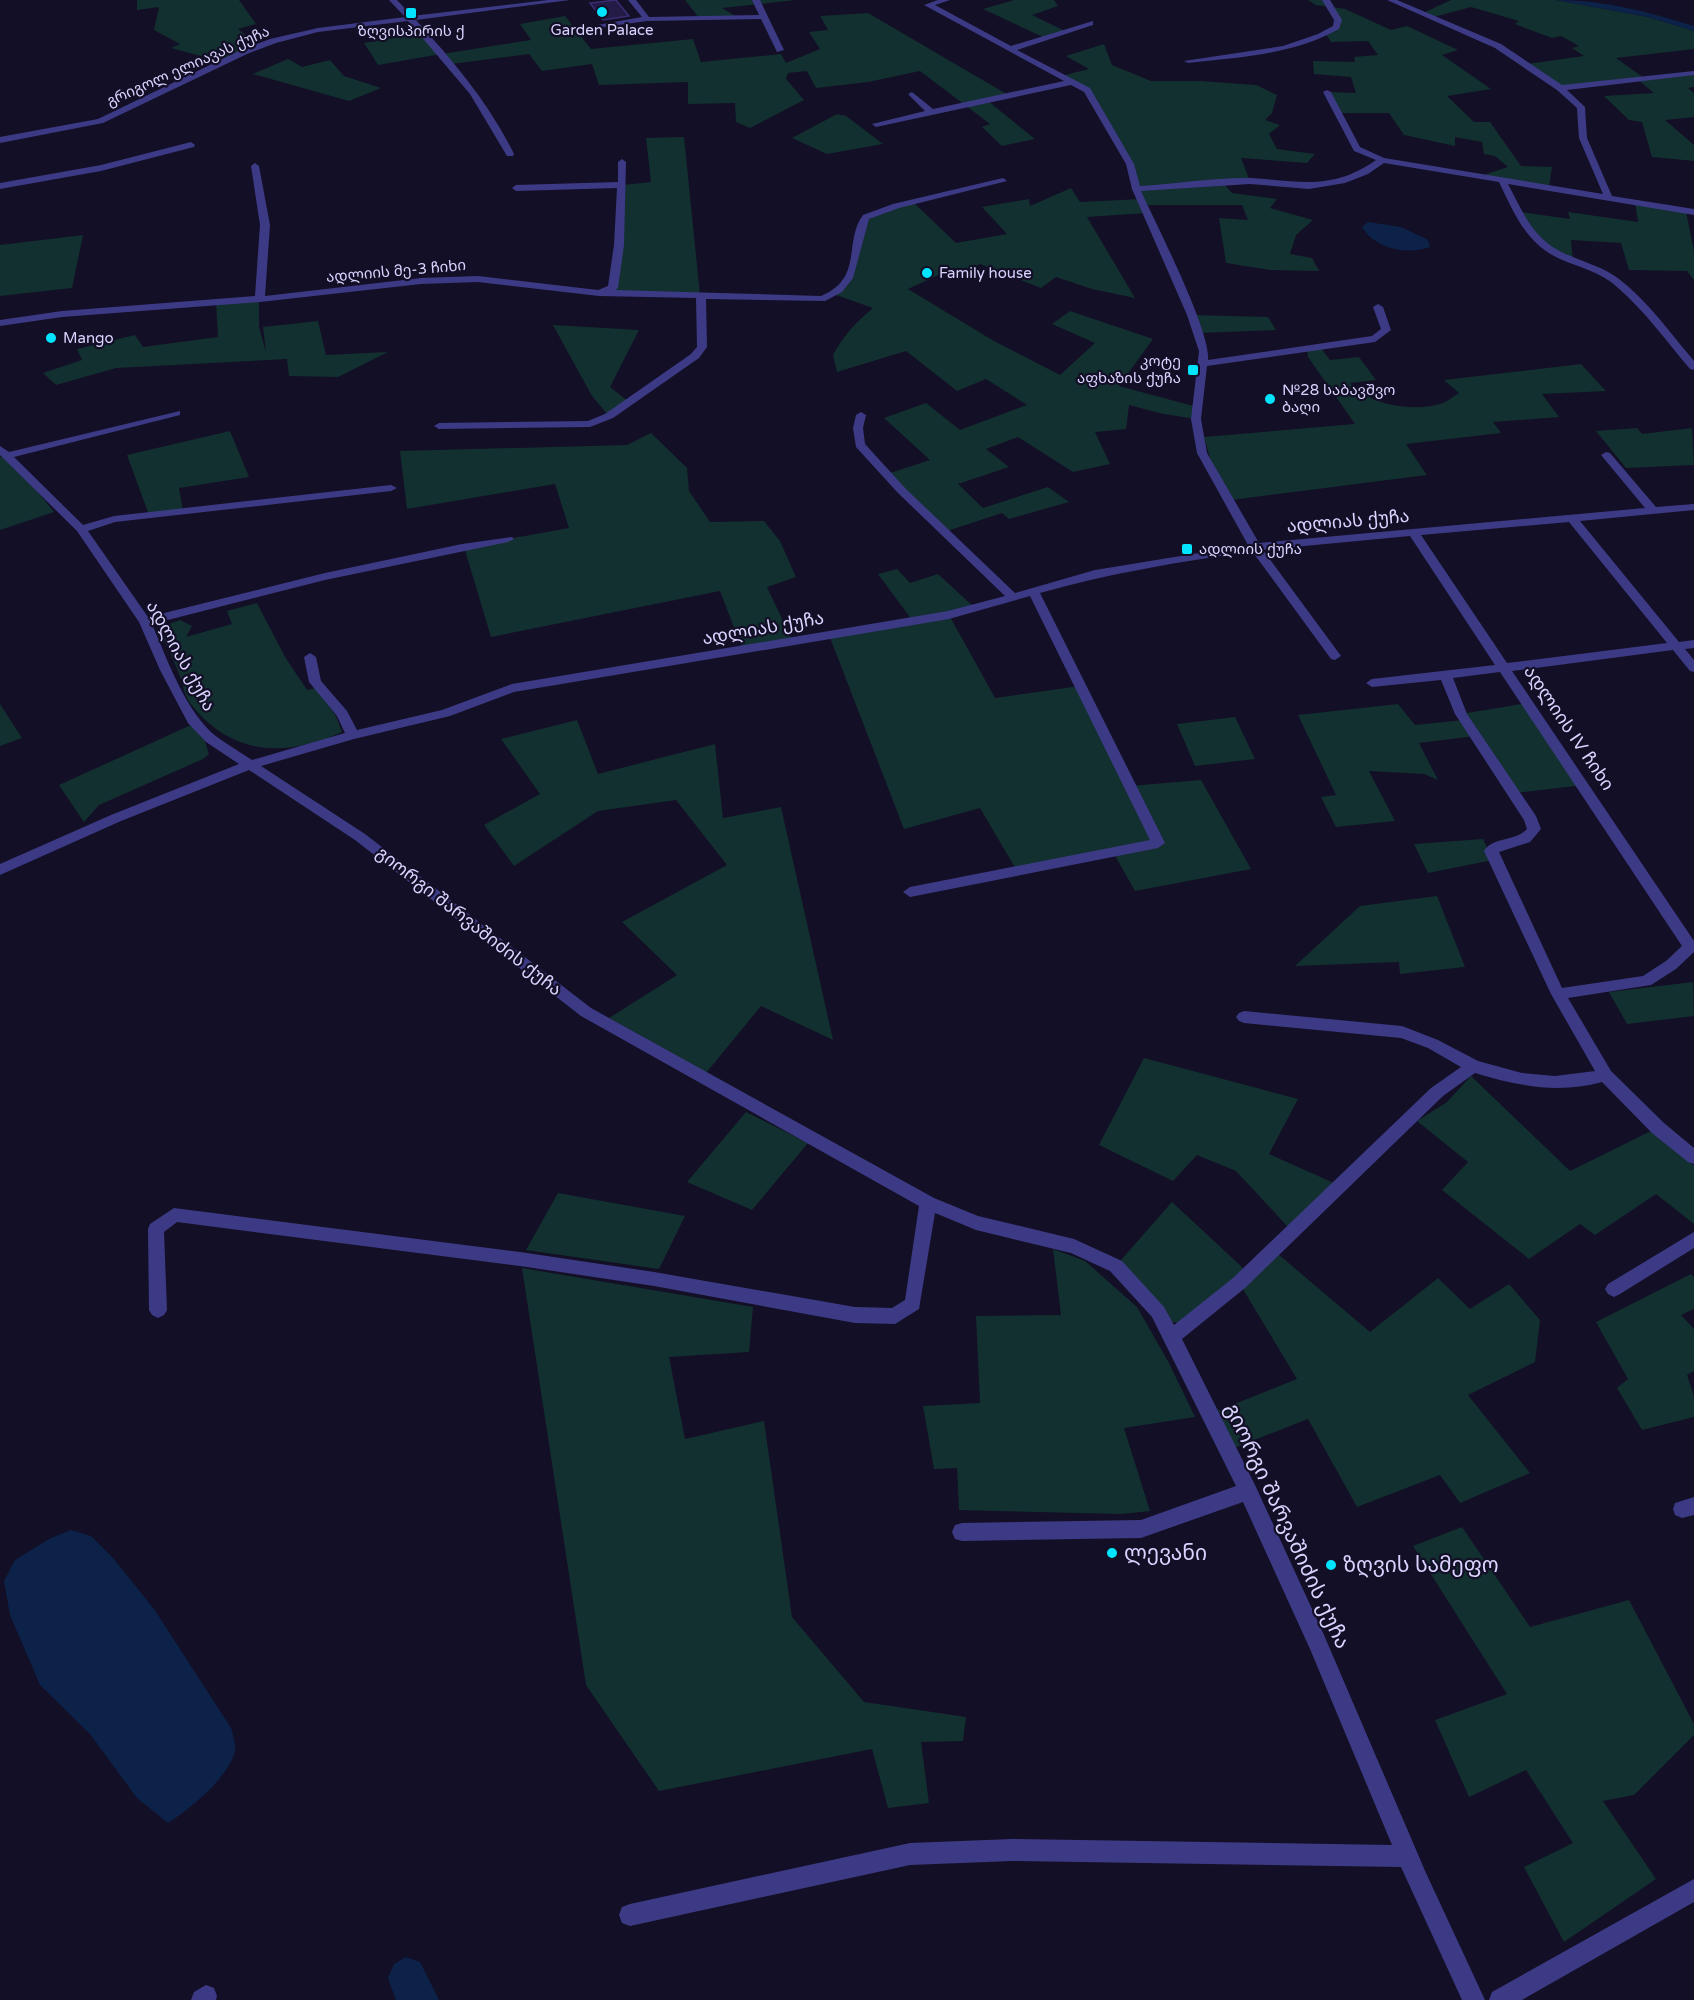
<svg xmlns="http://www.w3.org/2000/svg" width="1694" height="2000" viewBox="0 0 1694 2000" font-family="'Varela Round','Noto Sans Georgian',sans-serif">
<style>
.green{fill:#12302f}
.water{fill:#0c2248}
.building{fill:#241b47;stroke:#3b2d73;stroke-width:1.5}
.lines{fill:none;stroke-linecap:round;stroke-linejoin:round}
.minor{fill:#3d3a85;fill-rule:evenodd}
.poi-dot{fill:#00e5ff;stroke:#130f26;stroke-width:2}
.labels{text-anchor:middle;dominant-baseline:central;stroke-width:4.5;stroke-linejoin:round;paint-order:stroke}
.far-poi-label{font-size:15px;fill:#d9d4ff;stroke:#130f26;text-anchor:start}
.far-street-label{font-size:15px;fill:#d9d4ff;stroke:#130f26}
.street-label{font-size:18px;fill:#d9d4ff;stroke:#130f26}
.near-street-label{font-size:21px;fill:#d9d4ff;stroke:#130f26}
.near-poi-label{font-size:21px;fill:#d9d4ff;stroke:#130f26;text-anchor:start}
</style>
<rect width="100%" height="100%" fill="#130f26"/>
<!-- green -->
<g class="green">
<path d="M137 0H239L256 24 238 29 259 46 223 62 171 48 180 44 154 30 159 7 137 10Z"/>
<path d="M685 0H796L722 8 739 18H699Z"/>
<path d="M1014 0H1054L1058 6 1032 15 1065 31 1045 38 983 9Z"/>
<path d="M1308 0H1326L1332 7 1345 9 1391 30 1407 26 1458 50 1442 55 1491 89 1447 96 1474 122H1490L1521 166 1552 167 1549 187 1477 177 1508 167 1495 156 1484 154 1482 142 1455 137V146L1404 135 1389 113H1338L1327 92 1356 93 1351 77 1314 74 1313 61 1355 62 1354 57 1378 55 1368 41 1331 42 1326 34 1336 27 1332 7 1316 5Z"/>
<path d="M1451 0H1556L1648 17 1694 31V49L1616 58 1644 78 1690 73 1694 76V87L1688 88 1694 93V117L1665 120 1694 145V161L1652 157 1642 122 1629 120 1604 96 1654 93 1637 79 1560 88 1527 64 1584 56 1572 48 1579 46 1561 36 1552 38 1515 24 1519 21 1471 7 1434 17 1423 13Z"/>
<path d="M868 13 1010 96 988 101 1035 139 1002 146 982 127 990 124 920 71 868 82 816 88 807 71 788 73 786 79 804 100 750 128 736 122 735 103 688 104V82L599 85 592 64 542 71 529 54 451 64 442 54 531 40 520 24 565 16 591 49 693 39 701 62 781 54 786 63 820 49 809 32 828 30 820 16Z"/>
<path d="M422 33 441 54 378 65 364 43Z"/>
<path d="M1104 44 1112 65 1151 81H1200L1256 85 1277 95 1272 113 1265 120 1280 125 1269 134 1277 149 1315 154 1307 163 1241 158 1250 181 1223 183 1232 193 1277 199 1270 208 1313 220 1296 235 1290 254 1312 258 1319 271 1270 270 1226 263 1219 218 1248 220 1242 205H1144L1147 213 1087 217 1135 298 1092 289 1056 277 1041 288 980 264 964 274 954 268 908 289 994 341 1060 375 1095 343 1052 324 1070 311 1153 339 1119 386 1197 407 1196 419 1164 414 1129 405 1126 429 1095 432 1110 464 1073 472 1018 437 986 449 1009 467 958 484 983 508 1048 487 1069 502 1009 519 1002 513 944 532 887 474 930 460 884 418 926 403 960 430 1027 405 986 379 957 391 906 351 837 372 833 355C843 336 857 321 873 308L836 295 846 286 863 221 913 202 956 243 1007 234 982 207 1029 199 1030 206 1071 188 1080 202 1141 199 1130 164 1087 90 1061 76 1089 69 1066 56Z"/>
<path d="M288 59 302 67 330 60 344 76 381 88 349 101 253 74Z"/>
<path d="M837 114 846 116 883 144 827 154 792 138Z"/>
<path d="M684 137 700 295 606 292 613 287 623 185 651 182 646 138Z"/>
<path d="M1635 202 1686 211 1694 251V280L1687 271 1629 270 1621 243 1571 240 1573 261 1541 245 1520 212 1570 219 1568 212 1638 222Z"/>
<path d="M83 235 72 288 0 296V245Z"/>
<path d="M259 299V327L266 352 263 327 318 321 326 355 388 352 338 377 289 376 287 359 116 368 56 385 43 373 82 360 77 349 135 335 143 347 218 337 216 302Z"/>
<path d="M1192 315 1268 317 1276 330 1198 333Z"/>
<path d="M553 325 639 330 610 387 629 402 609 416 592 396Z"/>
<path d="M1320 347 1330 360 1359 357 1376 380 1350 383C1368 405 1416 413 1443 403 1448 401 1454 396 1459 393L1444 380 1581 364 1606 391 1542 394 1559 417 1493 422 1501 433 1406 444 1427 475 1231 500 1211 461 1204 437 1355 424 1308 357 1307 349Z"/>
<path d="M1637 428 1642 434 1692 428 1694 465 1626 468 1596 431Z"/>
<path d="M230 431 249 477 179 488 183 511 149 515 127 455Z"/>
<path d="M651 433 687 468 689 491 710 522 764 521 780 541 796 577 767 587 793 642 743 651 720 591 491 637 464 547 569 528 555 484 407 509 400 451 627 445Z"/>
<path d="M8 455 54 512 0 530V457Z"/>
<path d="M897 569 910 583 938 574 975 608 949 615 995 698 1080 686 1130 786 1201 780 1251 869 1135 891 1113 852 1017 871 980 808 904 829 829 635 912 620 878 574Z"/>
<path d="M257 603 285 657 307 690 316 688 336 716 342 732C285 758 231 756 190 703 184 695 183 683 179 674 173 658 165 643 158 628L180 620 192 626 186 637 232 624 227 611Z"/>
<path d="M1528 703 1584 785 1515 793 1475 736 1419 743 1438 780 1424 774 1369 771 1395 821 1336 827 1321 797 1336 795 1298 715 1398 704 1415 725 1464 720 1461 714Z"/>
<path d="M0 704 22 738 0 746Z"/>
<path d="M1235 717 1255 759 1195 766 1177 724Z"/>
<path d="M577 720 598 774 715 744 723 818 781 807 833 1040 761 1006 706 1073 609 1018 677 975 622 922 727 865 676 800 598 811 514 866 484 825 540 794 501 739Z"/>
<path d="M191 725 203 736 209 754 203 759 99 805 84 822 59 785Z"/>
<path d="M1483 839 1493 860 1428 873 1414 844Z"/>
<path d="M1437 896 1465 967 1400 974 1399 962 1295 966 1360 906Z"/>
<path d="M1693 982 1694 1016 1627 1024 1609 992Z"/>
<path d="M1144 1058 1298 1099 1269 1154 1334 1183 1288 1227 1236 1171 1197 1155 1173 1181 1099 1145Z"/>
<path d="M1471 1076 1570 1171 1653 1130 1694 1166V1224L1656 1194 1595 1235 1580 1224 1529 1259 1442 1190 1468 1162 1417 1121 1447 1102Z"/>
<path d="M746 1112 808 1143 752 1210 687 1182Z"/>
<path d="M558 1193 685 1216 659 1269 526 1250Z"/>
<path d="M1172 1202 1244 1269 1184 1323 1169 1322 1121 1260Z"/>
<path d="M1053 1249 1085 1261 1137 1307 1169 1363 1195 1417 1124 1428 1150 1511 1122 1514 959 1510 957 1468 934 1469 923 1406 980 1403 976 1316 1061 1315Z"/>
<path d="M1278 1254 1370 1332 1438 1278 1470 1309 1509 1284 1540 1320 1535 1362 1468 1395 1530 1473 1460 1503 1440 1475 1357 1507 1308 1419 1234 1448 1217 1411 1297 1379 1241 1286Z"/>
<path d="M522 1268 753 1307 749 1352 669 1357 685 1439 764 1421 792 1617 864 1702 966 1717 963 1741 921 1742 929 1803 888 1808 872 1749 659 1791 586 1685Z"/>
<path d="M1691 1274 1694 1277V1309L1681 1315 1694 1329V1371L1687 1375 1694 1396V1417L1642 1430 1617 1388 1628 1379 1596 1322Z"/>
<path d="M1462 1527 1530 1627 1629 1600 1694 1724V1735L1634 1795 1603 1801 1656 1879 1564 1942 1524 1867 1573 1843 1526 1770 1469 1797 1435 1720 1507 1694 1413 1546Z"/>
</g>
<!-- water -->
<g class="water">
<path d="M1556 0C1604 0 1649 12 1694 26V31L1648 17Z"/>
<path d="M1368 222 1401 227 1428 240 1430 247C1407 255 1375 249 1362 227Z"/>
<path d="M71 1530 91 1536 113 1558 154 1609 231 1728C233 1735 236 1745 235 1751 229 1777 189 1810 168 1823L137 1798 90 1734 40 1685 10 1615 4 1581 15 1560 51 1538Z"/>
<path d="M406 1957 420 1962 439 2000H396L388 1978 394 1964Z"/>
</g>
<!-- building -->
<path class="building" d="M616 0 629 16 603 20 590 3Z"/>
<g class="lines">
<!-- minor -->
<g class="minor">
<path d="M389 0H397L412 16 548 0H570L416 20C454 62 489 103 514 154L513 156H507L470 94 408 21 318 32 276 43 247 54 103 123 0 143V137L98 119 241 50 270 39 318 28 405 17Z"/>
<path d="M628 0H636L649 17 759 15 752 0H760L784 50 777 52 761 19 647 21 590 29 586 27 642 17Z"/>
<path d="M938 0H950L935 5 1011 46 1093 21V25L1017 50 1090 88 1134 164 1140 186C1174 184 1218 177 1251 178 1300 181 1332 191 1376 160L1354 151 1323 92 1327 90 1331 92 1360 147 1384 158 1603 194 1579 138 1577 108 1557 90 1495 48 1387 0H1397L1501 44 1562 85 1694 71V75L1567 90 1585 107 1587 138 1612 196 1694 209V215L1508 184C1526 218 1534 242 1573 257 1589 264 1605 268 1619 279 1648 301 1670 333 1694 361V370L1690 369C1667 342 1645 311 1617 287 1601 272 1579 267 1560 259 1526 244 1514 213 1499 182L1384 163 1368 174 1345 183 1309 189 1250 184 1141 191C1156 224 1211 331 1208 360L1372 336 1381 329 1373 307 1378 304 1383 307 1391 330 1375 342 1207 366 1201 419 1207 453 1259 543 1645 508 1601 455 1606 452 1610 453 1656 507 1694 504V510L1580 521 1679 642 1694 640V648L1685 649 1694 660V672L1690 671 1673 650 1512 671 1694 941V952L1676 969 1651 985 1568 998 1611 1071 1664 1123 1694 1148V1164L1688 1162 1652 1133 1602 1082C1558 1094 1518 1086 1475 1073L1443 1096 1245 1288 1182 1339 1255 1485 1324 1635 1426 1873 1485 2000H1462L1401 1867 1012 1861 910 1865 630 1926 622 1923 619 1915 622 1907 630 1904 910 1843 1012 1839 1392 1845 1310 1649 1243 1502 1141 1538 962 1541 955 1539 952 1532 955 1525 962 1523 1141 1520 1236 1486 1152 1317 1110 1271 1071 1253 976 1230 935 1213 919 1309 895 1324 855 1323 654 1286 520 1266 177 1222 164 1232 167 1310 164 1315 158 1318 152 1315 149 1310 148 1229 150 1224 174 1208 520 1252 654 1272 855 1307 892 1308 905 1300 919 1206 581 1016 355 840 249 770 121 821 0 875V864L111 815 239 764 206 742 188 723 160 670 139 622 77 531 0 455V446L9 452 180 411V415L14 457 83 525 114 516 391 485 397 488 391 491 115 522 88 531 148 617 325 573 462 544 512 537 514 539 508 542 325 580 152 624C167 659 186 713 217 737 228 745 240 752 252 760L345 733 337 716 309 682 304 657 310 653 316 657 321 681 347 711 357 730 442 710 512 684 948 611 1005 596 898 493 856 447 853 428 856 415 861 412 866 415 863 428 865 444 906 489 1015 593 1095 570 1248 545 1197 453 1191 419 1199 351 1187 315 1132 189 1126 164 1084 92 1071 85 876 127 872 124 925 111 908 94 912 92 933 109 1064 81 924 5ZM1569 522 1667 643 1507 663 1421 535ZM1410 536 1495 665 1372 679 1366 683 1372 687 1441 680 1455 714 1524 820 1527 829C1515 842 1494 836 1484 851L1551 994 1595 1071 1555 1076 1522 1073 1478 1061 1438 1040 1402 1026 1244 1011 1239 1013 1236 1017 1239 1021 1244 1023 1401 1038 1428 1048 1461 1067 1431 1088 1233 1278 1174 1325 1164 1307 1122 1261 1074 1239 978 1216 934 1198 591 1008 365 834 261 766 354 739 450 716 514 692 949 619 1030 596 1150 840 910 887 903 892 910 897 1158 848 1165 843 1040 593C1110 573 1180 562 1252 551L1331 659 1335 660 1341 656 1263 550ZM1500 672 1682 946 1666 961 1643 976 1562 988 1499 852 1530 842 1541 829 1536 816 1467 714 1453 678Z"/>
<path d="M1322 0H1330L1342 20 1339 29C1292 55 1240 57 1188 63L1184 61 1283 46 1318 34 1333 26 1334 20Z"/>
<path d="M191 142 195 145 194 147 101 171 0 189V183L101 165Z"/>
<path d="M622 159 626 162 624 245 618 288 615 290 821 296C864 278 843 242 863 215L893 204 1003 178 1007 181 899 208 869 219 853 278 842 292 825 301 706 299 707 347 699 358 613 418 590 427 439 429 434 426 439 423 588 421 605 414 691 354 697 347 696 298 599 296 478 282 421 284 260 302 62 317 0 326V320L62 311 255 296 260 225 251 166 255 163 259 166 270 225 265 296 421 278 478 276 598 290 608 286 614 245 617 188 516 191 512 188 516 185 618 182V162Z"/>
<path d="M1694 1232V1248L1620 1294 1614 1297 1608 1294 1605 1289 1608 1284Z"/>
<path d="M1694 1497V1515L1682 1518 1675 1515 1673 1509 1675 1503Z"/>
<path d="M1694 1879V1902L1522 2000H1489L1492 1992Z"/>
<path d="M206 1985 214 1988 217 1996 216 2000H191L194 1992Z"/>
</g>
</g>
<!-- markers -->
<g class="poi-dot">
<circle cx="602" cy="12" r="6"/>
<rect x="405" y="7" width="12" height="12" rx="3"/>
<circle cx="927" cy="273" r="6"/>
<circle cx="51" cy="338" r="6"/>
<rect x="1187" y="364" width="12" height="12" rx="3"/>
<circle cx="1270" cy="399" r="6"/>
<rect x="1181" y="543" width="12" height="12" rx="3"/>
<circle cx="1112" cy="1553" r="6"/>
<circle cx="1331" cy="1565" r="6"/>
</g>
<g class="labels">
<!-- far-poi labels -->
<g class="far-poi-label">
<text x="602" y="30" text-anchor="middle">Garden Palace</text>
<text x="411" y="31" text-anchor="middle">ზღვისპირის ქ</text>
<text x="939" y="273">Family house</text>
<text x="63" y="338">Mango</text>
<text x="1181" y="361" text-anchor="end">კოტე<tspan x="1181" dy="17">აფხაზის ქუჩა</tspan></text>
<text x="1282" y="390">№28 საბავშვო<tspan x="1282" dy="17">ბაღი</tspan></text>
<text x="1199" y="549">ადლიის ქუჩა</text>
</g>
<!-- far-street labels -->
<g class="far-street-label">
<text transform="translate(188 66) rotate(-24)">გრიგოლ ელიავას ქუჩა</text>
<text transform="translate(396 271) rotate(-5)">ადლიის მე-3 ჩიხი</text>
</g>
<!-- street labels -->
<g class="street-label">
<text transform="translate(1348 521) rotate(-5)">ადლიას ქუჩა</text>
<text transform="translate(763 628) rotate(-10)">ადლიას ქუჩა</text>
<text transform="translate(181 656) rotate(61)">ადლიას ქუჩა</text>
<text transform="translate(1569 728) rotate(56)">ადლიის IV ჩიხი</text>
<text transform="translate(469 921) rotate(38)">გიორგი შარვაშიძის ქუჩა</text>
</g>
<!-- near-street labels -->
<g class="near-street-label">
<text transform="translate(1287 1526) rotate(65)">გიორგი შარვაშიძის ქუჩა</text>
</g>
<!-- near-poi labels -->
<g class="near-poi-label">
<text x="1124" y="1553">ლევანი</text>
<text x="1343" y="1565">ზღვის სამეფო</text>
</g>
</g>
</svg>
